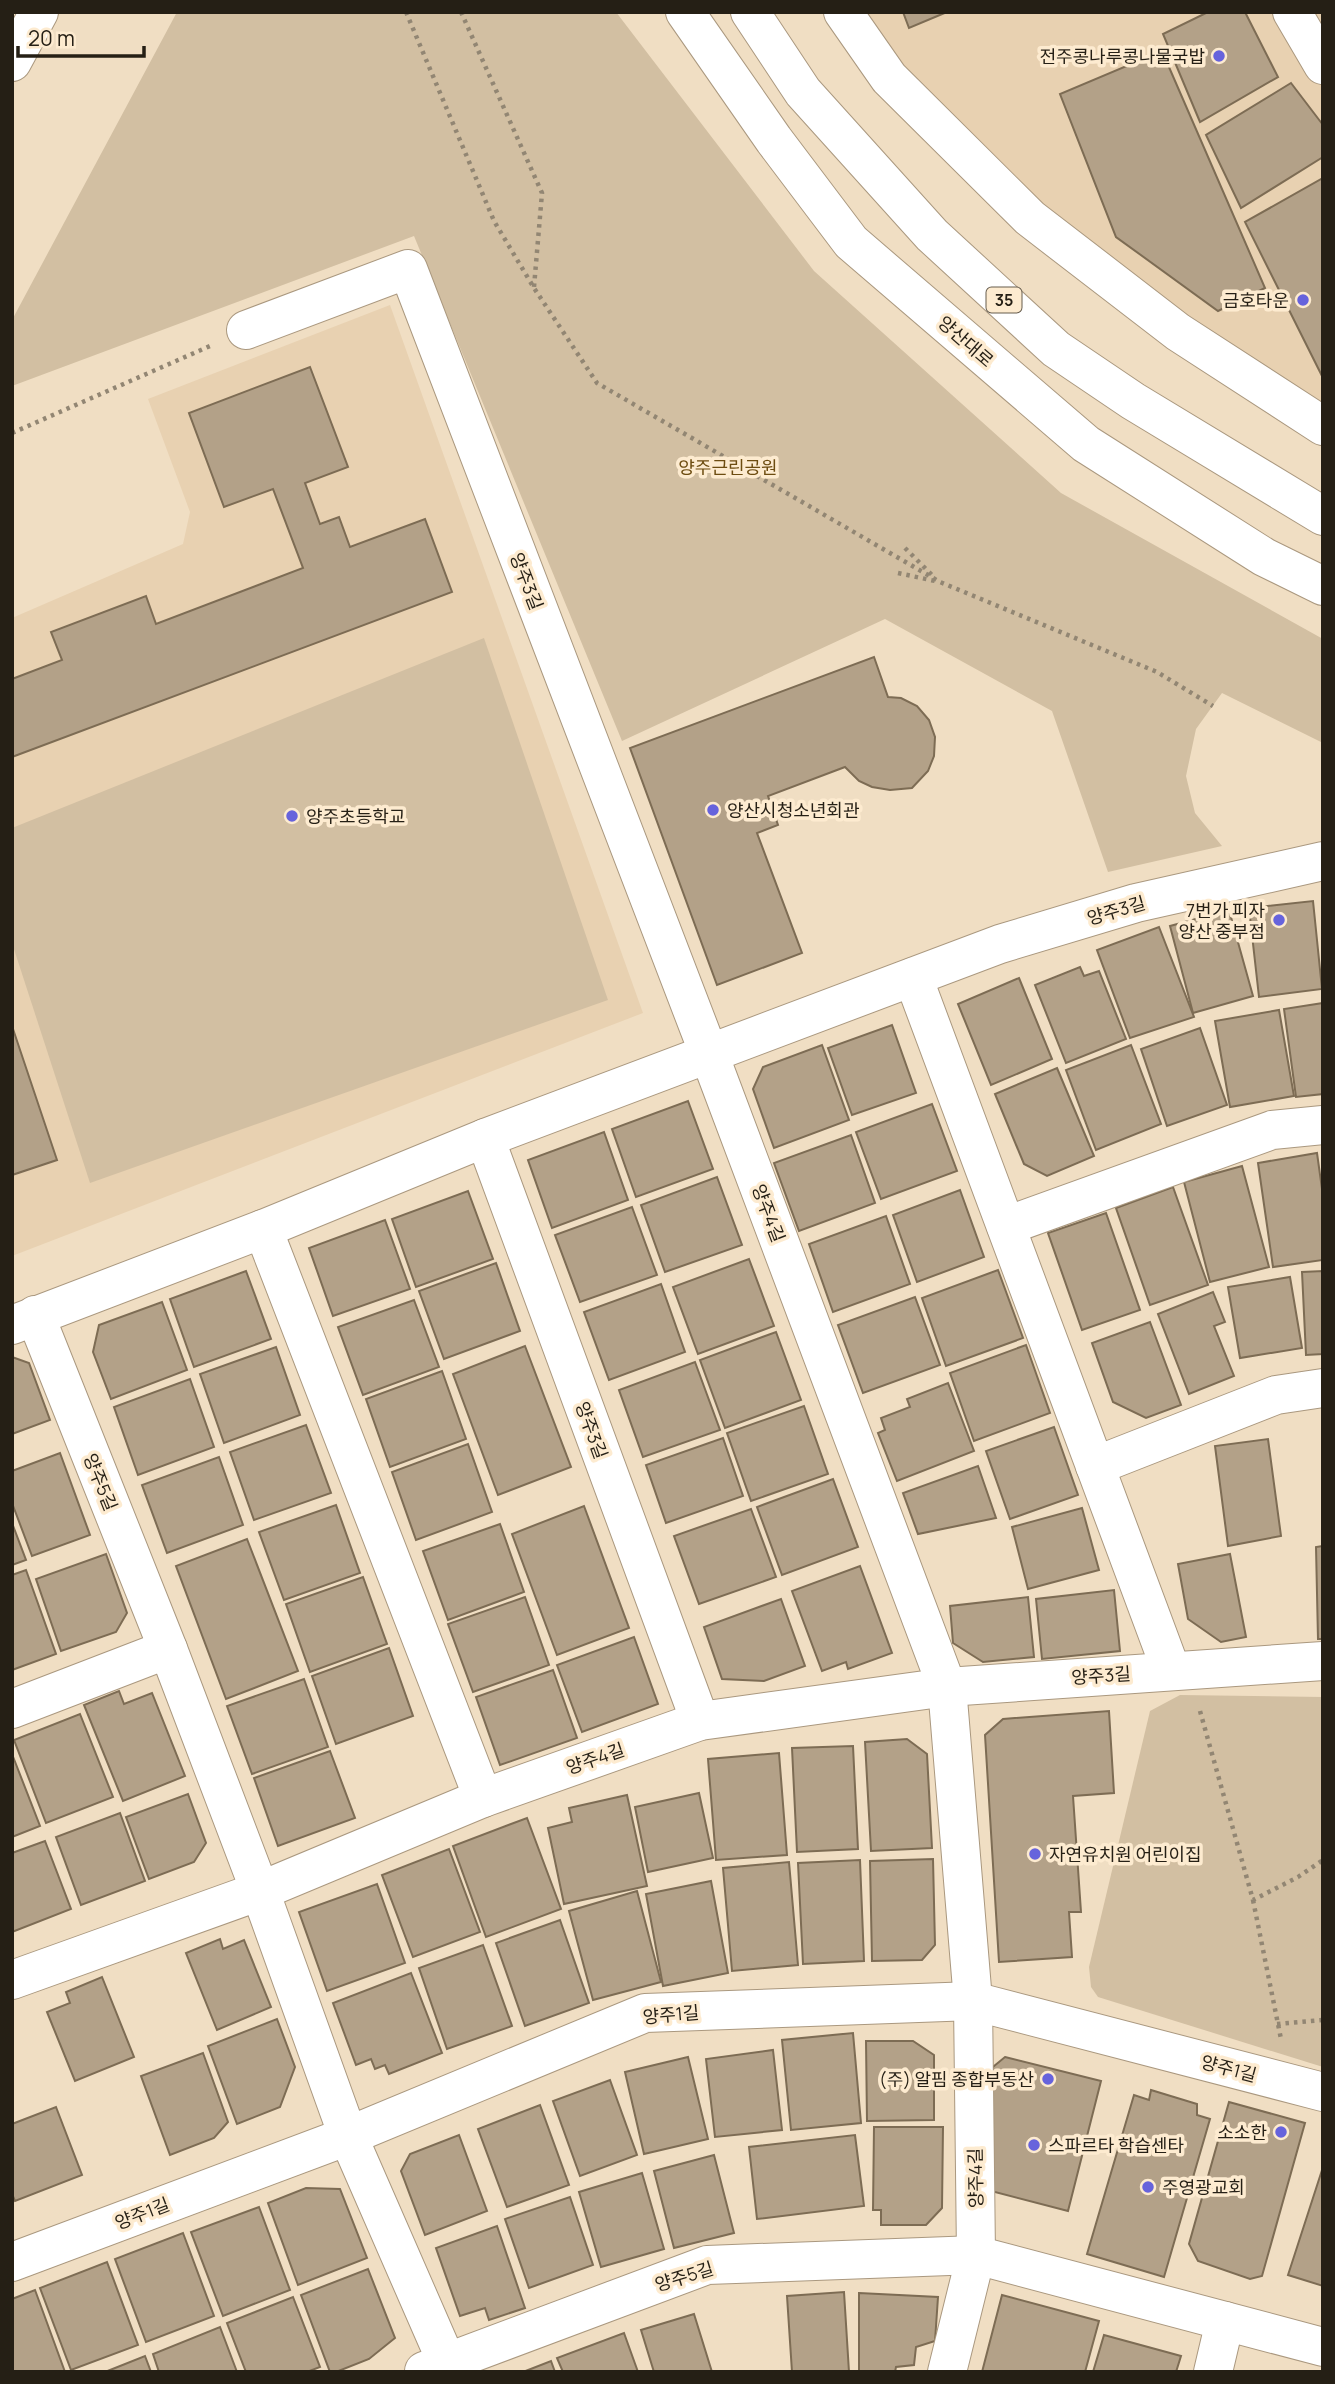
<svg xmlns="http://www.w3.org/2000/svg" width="1335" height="2384" viewBox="0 0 1335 2384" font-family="Manrope,'Noto Sans KR',sans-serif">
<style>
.built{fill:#e8d1b1}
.green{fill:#d2bfa2}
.building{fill:#b3a188;stroke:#7d6c54;stroke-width:2}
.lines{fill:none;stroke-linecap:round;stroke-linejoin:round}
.minor-casing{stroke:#aa987f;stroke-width:40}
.major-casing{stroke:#aa987f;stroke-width:40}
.path{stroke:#928673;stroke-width:4.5;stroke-dasharray:3.5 5;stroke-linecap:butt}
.minor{stroke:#fff;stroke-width:38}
.major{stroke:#fff;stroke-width:38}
.poi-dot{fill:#6763dc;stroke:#fdebd0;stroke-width:2.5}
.labels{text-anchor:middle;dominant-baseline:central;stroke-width:7;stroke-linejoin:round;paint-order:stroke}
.shield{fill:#fdebd0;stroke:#665c4d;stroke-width:2}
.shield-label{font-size:16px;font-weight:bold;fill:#251f15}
.poi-label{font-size:18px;fill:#251f15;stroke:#fdebd0;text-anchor:end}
.street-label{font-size:18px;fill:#251f15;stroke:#fdebd0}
.park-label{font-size:18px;fill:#6d4c10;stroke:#fdebd0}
</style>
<rect width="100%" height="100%" fill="#f0dec3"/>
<!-- built -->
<g class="built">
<path d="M861 12H1323V414L1037 209 902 71Z"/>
<path d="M390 305 643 1013 12 1256V618L183 544 190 512 148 399Z"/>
</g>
<!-- green -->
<g class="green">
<path d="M177 12H616L814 271 1061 493 1323 639V743L1222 693 1196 729 1186 776 1195 813 1222 846 1108 872 1052 711 885 619 622 741 414 236 12 386V320Z"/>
<path d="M484 638 608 1000 90 1183 12 943V828Z"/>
<path d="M1180 1695 1323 1697V2067L1098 1997 1091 1987 1089 1967 1150 1711Z"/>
</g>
<!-- building -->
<g class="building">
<path d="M903 12H947L909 28Z"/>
<path d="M1208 12H1245L1278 77 1200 122 1163 34Z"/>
<path d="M1162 51 1265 288 1218 311 1116 237 1060 94Z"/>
<path d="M1291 83 1323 125V157L1241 208 1206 135Z"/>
<path d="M1323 178V378L1245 222Z"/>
<path d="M310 367 348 467 305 483 320 524 339 517 350 547 425 519 452 592 12 757V679L62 660 51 632 146 596 156 624 303 568 273 489 224 507 189 413Z"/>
<path d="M874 657 888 697 901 698 917 706 929 720 935 737 934 756 928 771 912 788 890 790 872 787 859 781 845 767 768 796 778 825 757 833 802 953 717 985 630 748Z"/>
<path d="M1313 901 1322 989 1259 997 1249 908Z"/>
<path d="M1229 910 1253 996 1193 1013 1170 926Z"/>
<path d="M1159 927 1194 1017 1130 1038 1097 950Z"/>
<path d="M1080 967 1084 976 1099 971 1126 1039 1066 1063 1035 985Z"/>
<path d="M1019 978 1052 1059 991 1085 958 1004Z"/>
<path d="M1323 1003V1094L1296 1097 1284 1009Z"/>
<path d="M1279 1010 1294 1096 1230 1107 1215 1021Z"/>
<path d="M892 1025 916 1093 852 1115 828 1048Z"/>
<path d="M12 1026 57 1160 12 1175Z"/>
<path d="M1200 1028 1227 1105 1167 1126 1141 1049Z"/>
<path d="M822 1045 849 1120 774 1148 753 1089 763 1067Z"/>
<path d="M1131 1045 1161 1124 1096 1150 1066 1070Z"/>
<path d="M1057 1068 1094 1156 1047 1176 1024 1164 995 1094Z"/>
<path d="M688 1101 713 1169 636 1197 612 1129Z"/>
<path d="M932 1104 957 1171 881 1199 856 1132Z"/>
<path d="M604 1132 628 1200 552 1228 528 1160Z"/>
<path d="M851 1135 875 1203 799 1231 774 1163Z"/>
<path d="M1317 1153 1323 1196V1260L1273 1267 1258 1163Z"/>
<path d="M1242 1166 1269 1267 1210 1282 1184 1182Z"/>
<path d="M717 1177 742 1245 665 1272 641 1205Z"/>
<path d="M1173 1187 1208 1285 1150 1305 1116 1208Z"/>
<path d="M960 1190 984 1257 917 1282 893 1215Z"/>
<path d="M468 1191 493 1259 416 1287 392 1219Z"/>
<path d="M632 1207 657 1275 580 1302 555 1235Z"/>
<path d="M1106 1213 1140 1310 1082 1330 1048 1233Z"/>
<path d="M886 1216 910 1284 833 1312 809 1244Z"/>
<path d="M385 1220 410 1289 333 1316 309 1248Z"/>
<path d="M749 1259 774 1326 698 1354 673 1287Z"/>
<path d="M496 1263 520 1331 444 1359 419 1291Z"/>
<path d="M998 1270 1023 1338 946 1366 922 1298Z"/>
<path d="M246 1271 271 1339 194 1367 170 1299Z"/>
<path d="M1323 1271V1354L1306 1355 1302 1272Z"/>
<path d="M1290 1277 1302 1348 1240 1358 1228 1287Z"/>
<path d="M661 1284 685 1352 609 1380 584 1312Z"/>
<path d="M1213 1292 1225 1322 1214 1326 1234 1376 1189 1394 1158 1314Z"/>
<path d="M915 1297 940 1365 863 1393 838 1325Z"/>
<path d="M414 1300 439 1367 363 1395 338 1327Z"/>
<path d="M162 1302 187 1370 111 1399 93 1352 99 1325Z"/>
<path d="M1150 1322 1181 1405 1146 1418 1113 1402 1092 1343Z"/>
<path d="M776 1332 801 1400 725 1428 700 1360Z"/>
<path d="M1026 1345 1050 1413 974 1441 950 1373Z"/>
<path d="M525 1346 571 1467 498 1495 453 1374Z"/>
<path d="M276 1347 300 1415 224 1443 200 1374Z"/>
<path d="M12 1357 29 1363 50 1420 12 1434Z"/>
<path d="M695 1362 720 1430 643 1457 619 1390Z"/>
<path d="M442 1371 466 1439 390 1467 366 1399Z"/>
<path d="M190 1379 214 1447 138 1475 114 1407Z"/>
<path d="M948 1383 974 1451 897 1481 878 1433 885 1430 881 1418 910 1407 907 1399Z"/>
<path d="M804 1406 828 1474 751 1501 727 1433Z"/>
<path d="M306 1425 331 1493 254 1520 230 1452Z"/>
<path d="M1054 1427 1078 1495 1010 1519 986 1451Z"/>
<path d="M723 1438 743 1496 666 1523 646 1465Z"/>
<path d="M1268 1439 1281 1536 1228 1546 1215 1446Z"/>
<path d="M468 1444 492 1512 416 1540 392 1472Z"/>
<path d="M60 1453 90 1535 32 1556 12 1503V1471Z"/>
<path d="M219 1457 243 1525 167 1553 142 1485Z"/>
<path d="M978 1466 996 1518 918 1534 903 1493Z"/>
<path d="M833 1479 858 1547 782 1575 757 1507Z"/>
<path d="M336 1505 360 1573 284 1600 259 1532Z"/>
<path d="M584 1506 629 1628 557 1655 512 1534Z"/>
<path d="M1082 1508 1099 1570 1028 1589 1012 1527Z"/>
<path d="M751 1509 776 1577 699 1604 674 1536Z"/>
<path d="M12 1523 26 1560 12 1565Z"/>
<path d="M500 1524 524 1592 448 1620 423 1551Z"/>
<path d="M247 1539 298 1671 226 1699 176 1566Z"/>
<path d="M1323 1546V1639H1318L1316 1547Z"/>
<path d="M106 1554 127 1613 116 1632 61 1651 36 1579Z"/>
<path d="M1230 1554 1246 1637 1221 1642 1188 1619 1178 1564Z"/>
<path d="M860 1566 892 1653 848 1669 846 1662 822 1671 792 1591Z"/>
<path d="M26 1570 56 1654 12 1670V1575Z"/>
<path d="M363 1577 387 1644 310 1672 286 1604Z"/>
<path d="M1114 1590 1120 1651 1042 1659 1036 1599Z"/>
<path d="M525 1597 549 1665 473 1692 448 1624Z"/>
<path d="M1028 1597 1034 1657 983 1662 953 1643 950 1606Z"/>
<path d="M781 1599 805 1666 764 1681 722 1679 704 1627Z"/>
<path d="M634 1637 658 1704 582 1732 557 1665Z"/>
<path d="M389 1648 413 1716 336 1744 312 1676Z"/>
<path d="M553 1670 577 1738 500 1765 476 1697Z"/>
<path d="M304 1679 328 1747 252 1774 227 1706Z"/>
<path d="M119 1691 124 1704 152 1693 185 1776 123 1801 84 1705Z"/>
<path d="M1109 1711 1114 1793 1073 1796 1081 1912H1069L1072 1957 999 1962 985 1735 1003 1719Z"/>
<path d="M80 1714 113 1797 46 1823 14 1740Z"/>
<path d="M907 1739 927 1754 932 1848 871 1851 865 1742Z"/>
<path d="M853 1746 858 1849 797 1852 792 1748Z"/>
<path d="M330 1751 355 1818 278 1846 254 1778Z"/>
<path d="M779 1753 787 1855 716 1860 708 1759Z"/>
<path d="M12 1754 40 1826 12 1837Z"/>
<path d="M699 1793 713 1858 648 1872 635 1807Z"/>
<path d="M188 1794 206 1843 194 1862 149 1879 126 1817Z"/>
<path d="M627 1795 647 1886 564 1904 548 1828 572 1822 569 1808Z"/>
<path d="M120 1813 145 1881 81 1905 56 1837Z"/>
<path d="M527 1818 561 1909 486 1937 453 1846Z"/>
<path d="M45 1841 71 1909 12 1932V1853Z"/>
<path d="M449 1849 480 1932 413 1957 382 1875Z"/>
<path d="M933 1859 935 1945 922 1960 872 1961 870 1861Z"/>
<path d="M860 1860 864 1961 803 1964 798 1863Z"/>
<path d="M789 1862 798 1965 732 1971 723 1868Z"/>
<path d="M711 1881 728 1973 663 1986 646 1894Z"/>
<path d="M377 1884 405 1963 327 1991 299 1912Z"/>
<path d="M637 1891 661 1982 593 2000 569 1911Z"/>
<path d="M560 1920 589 2003 525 2026 496 1943Z"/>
<path d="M220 1939 223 1949 244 1940 271 2007 217 2030 186 1953Z"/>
<path d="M483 1945 512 2026 447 2049 419 1968Z"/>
<path d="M411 1973 442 2053 389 2074 385 2065 375 2069 371 2059 356 2065 333 2003Z"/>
<path d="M102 1977 134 2057 75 2081 47 2012 70 2003 66 1992Z"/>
<path d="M277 2019 295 2067 280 2107 237 2124 208 2046Z"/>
<path d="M853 2033 861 2123 791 2130 782 2040Z"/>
<path d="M866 2041H913L934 2055V2120L867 2121Z"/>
<path d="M773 2050 782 2130 715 2137 706 2059Z"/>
<path d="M203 2053 228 2122 214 2138 170 2155 141 2076Z"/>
<path d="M688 2057 708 2139 644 2154 625 2072Z"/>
<path d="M1005 2057 1101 2081 1068 2211 991 2191 982 2076Z"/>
<path d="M610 2080 637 2155 580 2176 553 2101Z"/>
<path d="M1151 2090 1197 2104V2115L1210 2119 1164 2277 1087 2254 1134 2095 1149 2100Z"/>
<path d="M1229 2102 1305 2123 1262 2276 1250 2279 1198 2261 1189 2244Z"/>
<path d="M540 2105 569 2185 507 2207 478 2129Z"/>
<path d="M56 2107 82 2175 15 2201 12 2194V2124Z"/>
<path d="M874 2127H943L942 2208 926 2225H881V2210H873Z"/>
<path d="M459 2135 487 2211 425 2235 401 2171 410 2154Z"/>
<path d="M855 2135 864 2206 757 2219 749 2147Z"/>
<path d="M714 2155 734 2233 674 2248 654 2171Z"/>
<path d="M1323 2167V2286L1288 2275Z"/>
<path d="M642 2173 664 2249 601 2267 579 2192Z"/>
<path d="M306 2188 340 2189 367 2258 298 2285 268 2203Z"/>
<path d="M570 2197 593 2265 529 2288 505 2219Z"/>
<path d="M259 2207 290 2290 223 2316 191 2232Z"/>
<path d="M497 2226 525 2308 489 2320 485 2308 460 2316 436 2248Z"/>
<path d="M183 2233 214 2316 146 2342 115 2259Z"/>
<path d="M107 2262 138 2345 71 2370 40 2288Z"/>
<path d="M368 2269 395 2338 369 2359 336 2372H330L301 2295Z"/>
<path d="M35 2290 65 2372H12V2299Z"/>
<path d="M844 2292 849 2372H792L787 2296Z"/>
<path d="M859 2293 938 2297 935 2341 916 2347 914 2365 896 2367 895 2372H859Z"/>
<path d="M1002 2295 1099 2321 1085 2372H982Z"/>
<path d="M293 2297 320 2367 307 2372H246L227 2323Z"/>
<path d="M694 2314 712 2372H654L641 2330Z"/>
<path d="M220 2327 237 2372H159L153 2354Z"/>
<path d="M624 2333 638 2372H563L557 2358Z"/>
<path d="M1104 2335 1181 2356 1176 2372H1093Z"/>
<path d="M145 2356 151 2372H105Z"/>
<path d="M551 2361 555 2372H523Z"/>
</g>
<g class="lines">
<defs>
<g id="minor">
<path d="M1292 12 1323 65"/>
<path d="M246 330 408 269 709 1054 947 1687 973 2001 976 2255 947 2372"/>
<path d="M913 977 1171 1670"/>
<path d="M485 1138 700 1721"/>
<path d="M1006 1226 1272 1130 1323 1125"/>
<path d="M263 1229 483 1798"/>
<path d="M35 1315 168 1649 260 1891 348 2136 451 2372"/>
<path d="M12 1325 263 1229 485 1138 1000 944 1136 903 1323 861"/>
<path d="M1095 1466 1276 1395 1323 1388"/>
<path d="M12 1709 168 1649"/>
<path d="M12 1980 260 1891 483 1798 700 1721 947 1687 1323 1661"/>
<path d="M12 2262 348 2136 645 2013 973 2001 1323 2092"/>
<path d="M424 2371 707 2265 976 2255 1323 2347"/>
<path d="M1213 2372 1225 2321"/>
</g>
<g id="major">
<path d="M685 12 774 140 851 242 1086 444 1264 557 1323 586"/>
<path d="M750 12 803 92 932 235 1056 349 1133 401 1323 516"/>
<path d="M843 12 889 78 1030 218 1178 332 1323 426"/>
<path d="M12 62 39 12"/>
</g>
</defs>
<!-- minor casing -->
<use href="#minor" class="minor-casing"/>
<!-- major casing -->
<use href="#major" class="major-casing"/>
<!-- path -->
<g class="path">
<path d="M406 12 494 221 534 288 597 383 940 582 1157 672 1213 706"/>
<path d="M461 12 542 193 534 287"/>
<path d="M12 433 210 346"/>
<path d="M905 548 934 577"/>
<path d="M898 573 935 581"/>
<path d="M1200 1711 1253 1900 1298 1877 1323 1860"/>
<path d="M1253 1900 1281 2039"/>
<path d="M1277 2024 1323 2020"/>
</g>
<!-- minor -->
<use href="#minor" class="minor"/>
<!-- major -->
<use href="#major" class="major"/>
</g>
<!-- markers -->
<g class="poi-dot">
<circle cx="1219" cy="56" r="7"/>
<circle cx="1303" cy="300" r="7"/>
<circle cx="713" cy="810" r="7"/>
<circle cx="292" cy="816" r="7"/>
<circle cx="1279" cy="920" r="7"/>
<circle cx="1035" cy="1854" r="7"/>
<circle cx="1048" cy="2079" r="7"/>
<circle cx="1281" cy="2132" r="7"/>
<circle cx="1034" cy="2145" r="7"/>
<circle cx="1148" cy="2187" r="7"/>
</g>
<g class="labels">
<!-- shield labels -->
<rect class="shield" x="986.5" y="287.5" width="35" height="25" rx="5"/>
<g class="shield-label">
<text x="1004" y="300">35</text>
</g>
<!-- poi labels -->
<g class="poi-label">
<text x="1205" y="56">전주콩나루콩나물국밥</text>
<text x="1289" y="300">금호타운</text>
<text x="727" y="810" text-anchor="start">양산시청소년회관</text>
<text x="306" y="816" text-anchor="start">양주초등학교</text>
<text x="1265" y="910">7번가 피자<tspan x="1265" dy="21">양산 중부점</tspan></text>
<text x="1049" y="1854" text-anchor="start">자연유치원 어린이집</text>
<text x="1034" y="2079">(주) 알핌 종합부동산</text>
<text x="1267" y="2132">소소한</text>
<text x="1048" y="2145" text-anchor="start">스파르타 학습센타</text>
<text x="1162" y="2187" text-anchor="start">주영광교회</text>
</g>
<!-- street labels -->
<g class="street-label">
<text transform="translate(966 341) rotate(41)">양산대로</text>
<text transform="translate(527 581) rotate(69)">양주3길</text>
<text transform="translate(1116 910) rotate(-16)">양주3길</text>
<text transform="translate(769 1213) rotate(69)">양주4길</text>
<text transform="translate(592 1430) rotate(70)">양주3길</text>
<text transform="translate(101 1482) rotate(68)">양주5길</text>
<text transform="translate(1101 1675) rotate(-4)">양주3길</text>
<text transform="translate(595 1758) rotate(-19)">양주4길</text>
<text transform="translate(671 2014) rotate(-5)">양주1길</text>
<text transform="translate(1229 2068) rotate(15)">양주1길</text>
<text transform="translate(975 2178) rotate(-91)">양주4길</text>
<text transform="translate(142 2213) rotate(-21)">양주1길</text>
<text transform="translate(684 2276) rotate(-17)">양주5길</text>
</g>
<!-- park labels -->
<g class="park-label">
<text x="728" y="467">양주근린공원</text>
</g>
</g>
<!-- border -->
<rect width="1335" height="2384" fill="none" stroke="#251f15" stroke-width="28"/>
<!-- scale -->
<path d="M18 46v10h126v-10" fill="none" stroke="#251f15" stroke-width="3.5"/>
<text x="28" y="46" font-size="21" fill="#251f15" stroke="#fdebd0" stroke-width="5" paint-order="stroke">20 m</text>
</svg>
